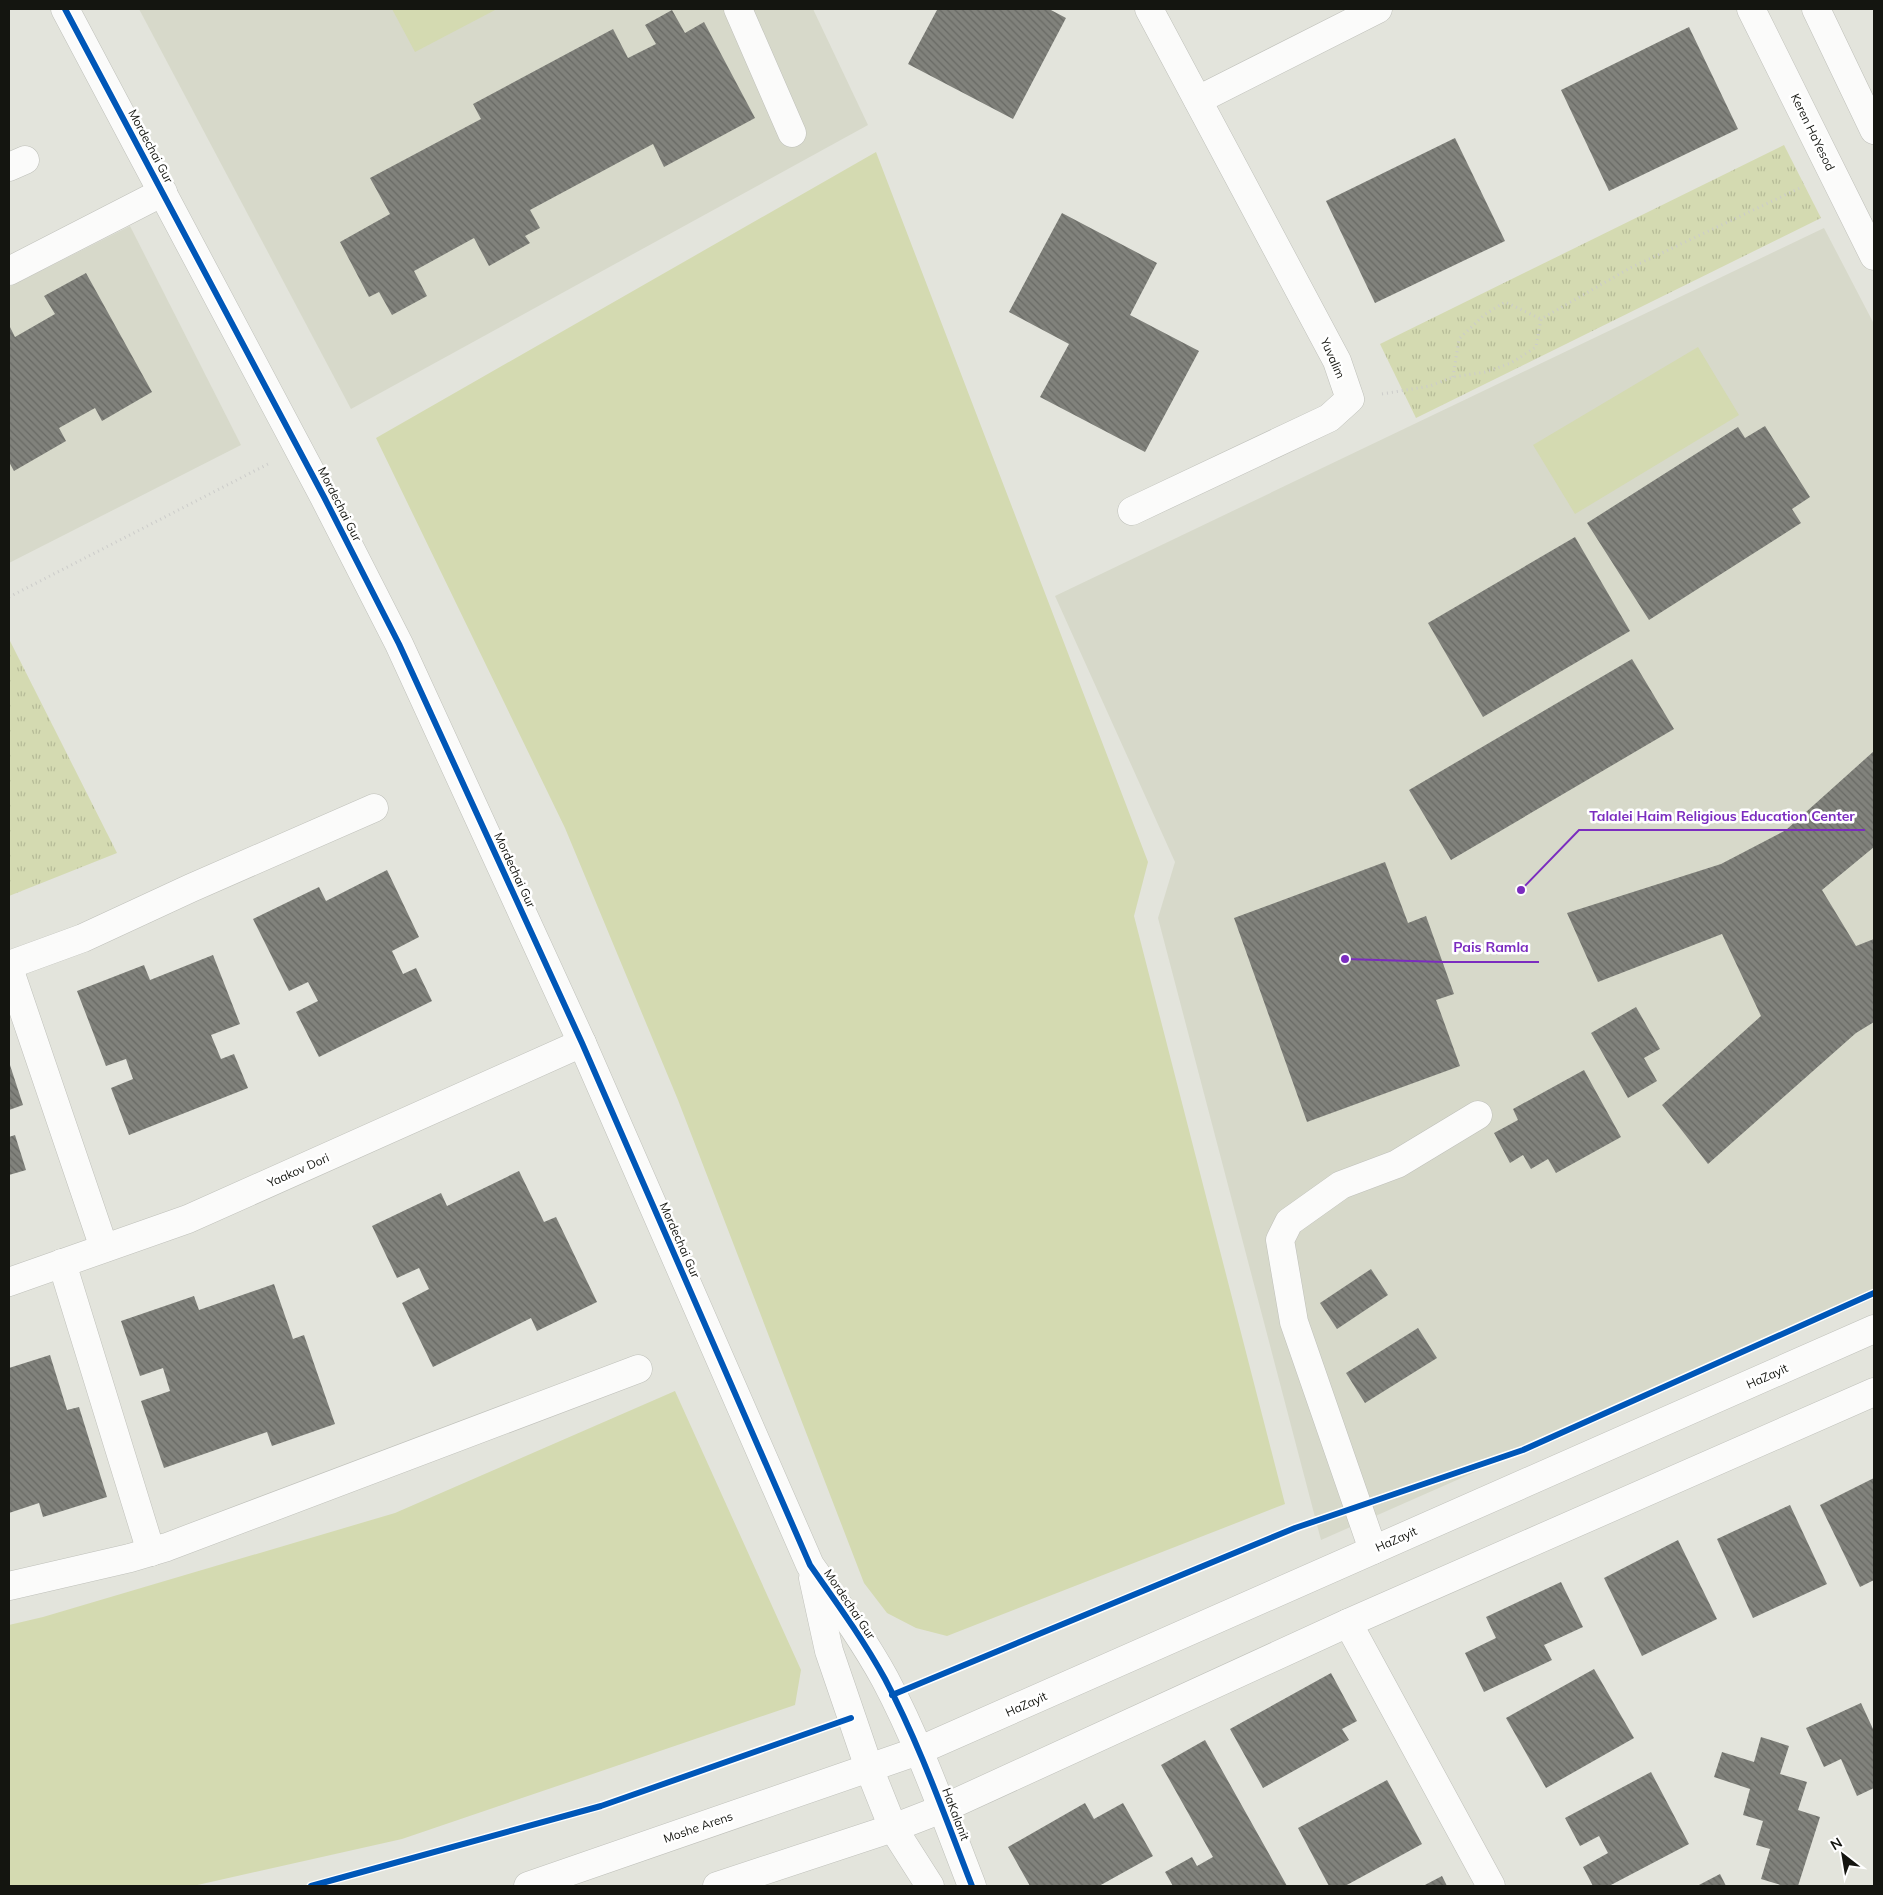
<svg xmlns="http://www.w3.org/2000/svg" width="1883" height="1895" viewBox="0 0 1883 1895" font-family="Mulish,sans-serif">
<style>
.built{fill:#d7d9ca}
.grass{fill:#d4dab1}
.park{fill:url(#park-tufts)}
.building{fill:url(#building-back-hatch)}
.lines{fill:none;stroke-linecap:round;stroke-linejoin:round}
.minor-casing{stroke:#bfc0ba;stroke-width:29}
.major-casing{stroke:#bfc0ba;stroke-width:29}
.path{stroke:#ccccca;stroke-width:3;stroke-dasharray:1 4;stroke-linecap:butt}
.minor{stroke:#fbfbfa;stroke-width:28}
.major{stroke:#fbfbfa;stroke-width:28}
.cycleway-casing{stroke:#fff;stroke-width:9}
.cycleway{stroke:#0057b8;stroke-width:6}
.labels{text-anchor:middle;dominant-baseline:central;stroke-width:5;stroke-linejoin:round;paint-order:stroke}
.street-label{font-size:12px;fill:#141510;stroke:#fff}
.leader{fill:none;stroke:#7b2cbf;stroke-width:2}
.callout-dot{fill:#7b2cbf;stroke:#fff;stroke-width:2}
.callout-label{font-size:14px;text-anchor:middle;font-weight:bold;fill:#7b2cbf;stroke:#fff;stroke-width:5;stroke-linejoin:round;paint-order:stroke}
</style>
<defs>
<pattern id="park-tufts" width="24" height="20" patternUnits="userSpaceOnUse" patternTransform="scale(1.25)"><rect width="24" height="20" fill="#d4dab1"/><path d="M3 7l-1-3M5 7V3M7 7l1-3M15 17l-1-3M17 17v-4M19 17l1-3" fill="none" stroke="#b5ba97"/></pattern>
<pattern id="building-back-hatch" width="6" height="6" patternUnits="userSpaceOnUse" patternTransform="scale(1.25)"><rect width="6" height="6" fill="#81827c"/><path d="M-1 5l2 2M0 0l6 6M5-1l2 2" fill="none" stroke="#686964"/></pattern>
</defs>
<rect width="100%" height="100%" fill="#e3e4dc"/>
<!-- built -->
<g class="built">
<path d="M139 9H813L868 125 351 409Z"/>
<path d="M130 226 241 445 9 563V287Z"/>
<path d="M1824 228 1874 324V1296L1321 1540 1158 918 1175 862 1055 596Z"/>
</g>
<!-- grass -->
<g class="grass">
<path d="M392 9H497L415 52Z"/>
<path d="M876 152 1148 862 1134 916 1285 1504 947 1636 916 1628 887 1613 864 1583 678 1100 565 828 376 438Z"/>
<path d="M1698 347 1739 415 1575 514 1533 445Z"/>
<path d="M675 1391 801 1670 795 1705 402 1839 193 1886H9V1625L43 1617 395 1513Z"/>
</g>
<!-- park -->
<g class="park">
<path d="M1784 145 1821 218 1416 418 1380 344Z"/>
<path d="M9 639 117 853 9 896Z"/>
</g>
<!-- building -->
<g class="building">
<path d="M934 9H1049L1066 18 1013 119 908 64 937 10Z"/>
<path d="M672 10 685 33 704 22 755 118 664 167 653 144 530 210 540 228 525 236 530 243 489 266 474 238 414 271 427 296 392 315 379 292 369 297 340 242 390 214 370 178 481 119 473 104 613 29 628 58 656 44 645 25Z"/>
<path d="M1689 27 1738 129 1609 191 1561 90Z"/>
<path d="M1455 138 1505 241 1375 303 1326 201Z"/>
<path d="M1062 213 1157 263 1130 315 1199 351 1145 452 1040 397 1069 344 1009 312Z"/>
<path d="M86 273 152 392 102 421 95 408 59 428 66 441 14 471 9 462V325L15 337 55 314 44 296Z"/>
<path d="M1765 426 1810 497 1792 509 1801 523 1649 620 1587 523 1738 427 1745 438Z"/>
<path d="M1575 537 1630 631 1483 717 1428 623Z"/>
<path d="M1632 659 1674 729 1451 860 1409 790Z"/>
<path d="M1874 751V847L1822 890 1856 946 1874 939V1022L1856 1033 1708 1164 1662 1105 1761 1016 1722 934 1598 982 1567 913 1721 864 1786 830Z"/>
<path d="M1385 862 1408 923 1426 916 1454 994 1436 1000 1460 1066 1307 1122 1234 918Z"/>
<path d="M387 870 419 937 392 951 403 974 416 968 432 1001 319 1057 296 1012 318 1001 308 982 289 991 253 919 319 887 326 901Z"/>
<path d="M213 955 240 1024 211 1035 221 1059 234 1054 248 1088 129 1135 111 1088 133 1079 126 1059 106 1066 77 991 144 965 150 980Z"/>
<path d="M1636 1007 1660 1049 1644 1058 1657 1081 1628 1098 1591 1033Z"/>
<path d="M9 1062 23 1105 9 1110Z"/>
<path d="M1584 1070 1621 1137 1556 1173 1548 1159 1531 1169 1523 1155 1510 1163 1494 1133 1518 1120 1513 1109Z"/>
<path d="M15 1135 26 1170 9 1175V1137Z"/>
<path d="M519 1171 544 1222 556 1217 597 1302 537 1331 531 1318 433 1367 402 1303 429 1289 419 1268 397 1278 372 1226 441 1193 447 1206Z"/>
<path d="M1371 1269 1388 1295 1337 1329 1320 1303Z"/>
<path d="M274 1284 293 1339 304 1335 335 1424 272 1446 267 1432 164 1468 141 1401 170 1391 163 1368 140 1376 121 1321 194 1296 199 1310Z"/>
<path d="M1418 1328 1437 1358 1365 1403 1346 1373Z"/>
<path d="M50 1355 67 1410 79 1407 107 1497 43 1517 39 1503 9 1513V1368Z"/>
<path d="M1874 1478V1580L1860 1587 1820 1505Z"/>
<path d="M1790 1505 1827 1584 1753 1618 1717 1539Z"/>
<path d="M1678 1540 1717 1619 1642 1656 1604 1578Z"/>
<path d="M1561 1582 1583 1627 1544 1645 1552 1660 1484 1692 1465 1653 1496 1638 1486 1617Z"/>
<path d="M1594 1669 1634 1738 1546 1788 1506 1718Z"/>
<path d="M1331 1673 1357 1721 1342 1729 1349 1740 1263 1788 1230 1729Z"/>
<path d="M1861 1703 1873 1729H1874V1788L1857 1796 1841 1759 1824 1767 1806 1728Z"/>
<path d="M1761 1737 1789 1746 1780 1774 1807 1782 1798 1810 1820 1817 1798 1886H1784L1761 1879 1770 1849 1756 1845 1763 1821 1743 1815 1750 1789 1714 1777 1722 1752 1754 1762Z"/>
<path d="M1205 1740 1287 1886H1173L1165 1872 1192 1857 1197 1866 1213 1857 1161 1765Z"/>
<path d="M1651 1772 1689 1844 1609 1886H1593L1583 1867 1608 1853 1599 1836 1580 1846 1565 1818Z"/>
<path d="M1387 1780 1422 1844 1345 1886H1329L1298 1828Z"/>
<path d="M1085 1803 1094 1819 1123 1803 1153 1856 1099 1886H1030L1008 1847Z"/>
<path d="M1720 1874 1726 1886H1697Z"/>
<path d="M1442 1876 1447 1886H1423Z"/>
</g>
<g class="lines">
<defs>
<g id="minor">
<path d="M65 9 324 497 399 644 582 1043 810 1565C836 1602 863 1639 885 1679 920 1745 945 1817 972 1886"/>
<path d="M738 9 792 133"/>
<path d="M1198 100 1378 9"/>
<path d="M9 167 25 160"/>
<path d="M9 271 163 192"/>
<path d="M1132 511 1329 418 1350 399 1337 361 1149 9"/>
<path d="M9 965 83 938 191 888 374 808"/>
<path d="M9 968 104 1248"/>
<path d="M62 1263 151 1552"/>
<path d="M9 1282 188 1219 582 1043"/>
<path d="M1373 1550 1294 1322 1280 1240 1289 1222 1341 1185 1397 1164 1478 1115"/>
<path d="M813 1578 829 1651 869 1768 893 1828 930 1886"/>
<path d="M9 1586 130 1558 167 1547 638 1369"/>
<path d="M1348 1623 1491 1886"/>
</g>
<g id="major">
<path d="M1751 9 1874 256"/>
<path d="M1816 9 1874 130"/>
<path d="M528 1886 918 1751 1874 1329"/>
<path d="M717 1886 893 1828 942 1809 1348 1623 1874 1392"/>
</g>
</defs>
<!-- minor casing -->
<use href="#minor" class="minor-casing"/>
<!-- major casing -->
<use href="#major" class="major-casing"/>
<!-- path -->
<g class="path">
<path d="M1453 377 1459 339 1484 315 1505 302 1541 319"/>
<path d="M1382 394 1430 386 1453 377 1486 372 1511 363 1536 347 1541 319 1630 268 1802 187"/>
<path d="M9 597 268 464"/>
</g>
<!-- minor -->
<use href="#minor" class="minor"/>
<!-- major -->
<use href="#major" class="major"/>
<defs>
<g id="cycleway">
<path d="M65 9 324 497 399 644 582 1043 810 1565C836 1602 863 1639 885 1679 920 1745 945 1817 972 1886"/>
<path d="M892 1695 1295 1528 1523 1450 1874 1293"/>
<path d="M311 1886 601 1806 851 1718"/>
</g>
</defs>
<!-- cycleway casing -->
<use href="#cycleway" class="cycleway-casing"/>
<!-- cycleway -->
<use href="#cycleway" class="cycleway"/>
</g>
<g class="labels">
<!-- street labels -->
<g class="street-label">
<text transform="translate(1813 132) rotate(64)">Keren HaYesod</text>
<text transform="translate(151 146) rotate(62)">Mordechai Gur</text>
<text transform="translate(1333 358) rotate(66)">Yuvalim</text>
<text transform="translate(340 504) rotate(63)">Mordechai Gur</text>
<text transform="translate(515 870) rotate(65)">Mordechai Gur</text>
<text transform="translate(298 1170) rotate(-24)">Yaakov Dori</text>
<text transform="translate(680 1240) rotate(66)">Mordechai Gur</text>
<text transform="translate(1767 1376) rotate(-24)">HaZayit</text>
<text transform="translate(1396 1539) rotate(-24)">HaZayit</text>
<text transform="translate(850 1604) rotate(56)">Mordechai Gur</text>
<text transform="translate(1026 1704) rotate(-24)">HaZayit</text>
<text transform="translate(956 1814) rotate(69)">HaKalanit</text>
<text transform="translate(698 1827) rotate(-19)">Moshe Arens</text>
</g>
</g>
<!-- callouts -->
<path class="leader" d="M1521 890L1579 830H1865M1345 959L1444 962H1539"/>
<g class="callout-dot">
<circle cx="1521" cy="890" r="5"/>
<circle cx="1345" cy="959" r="5"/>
</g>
<g class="callout-label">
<text x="1722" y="821">Talalei Haim Religious Education Center</text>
<text x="1491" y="952">Pais Ramla</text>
</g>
<!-- border -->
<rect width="1883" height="1895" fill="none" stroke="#141510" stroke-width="20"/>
<!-- north arrow -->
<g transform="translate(1843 1855) rotate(329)" stroke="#ffffff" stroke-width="4" paint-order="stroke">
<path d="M0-4L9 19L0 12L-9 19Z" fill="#141510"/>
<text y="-8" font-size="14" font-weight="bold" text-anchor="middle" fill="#141510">N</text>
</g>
</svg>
